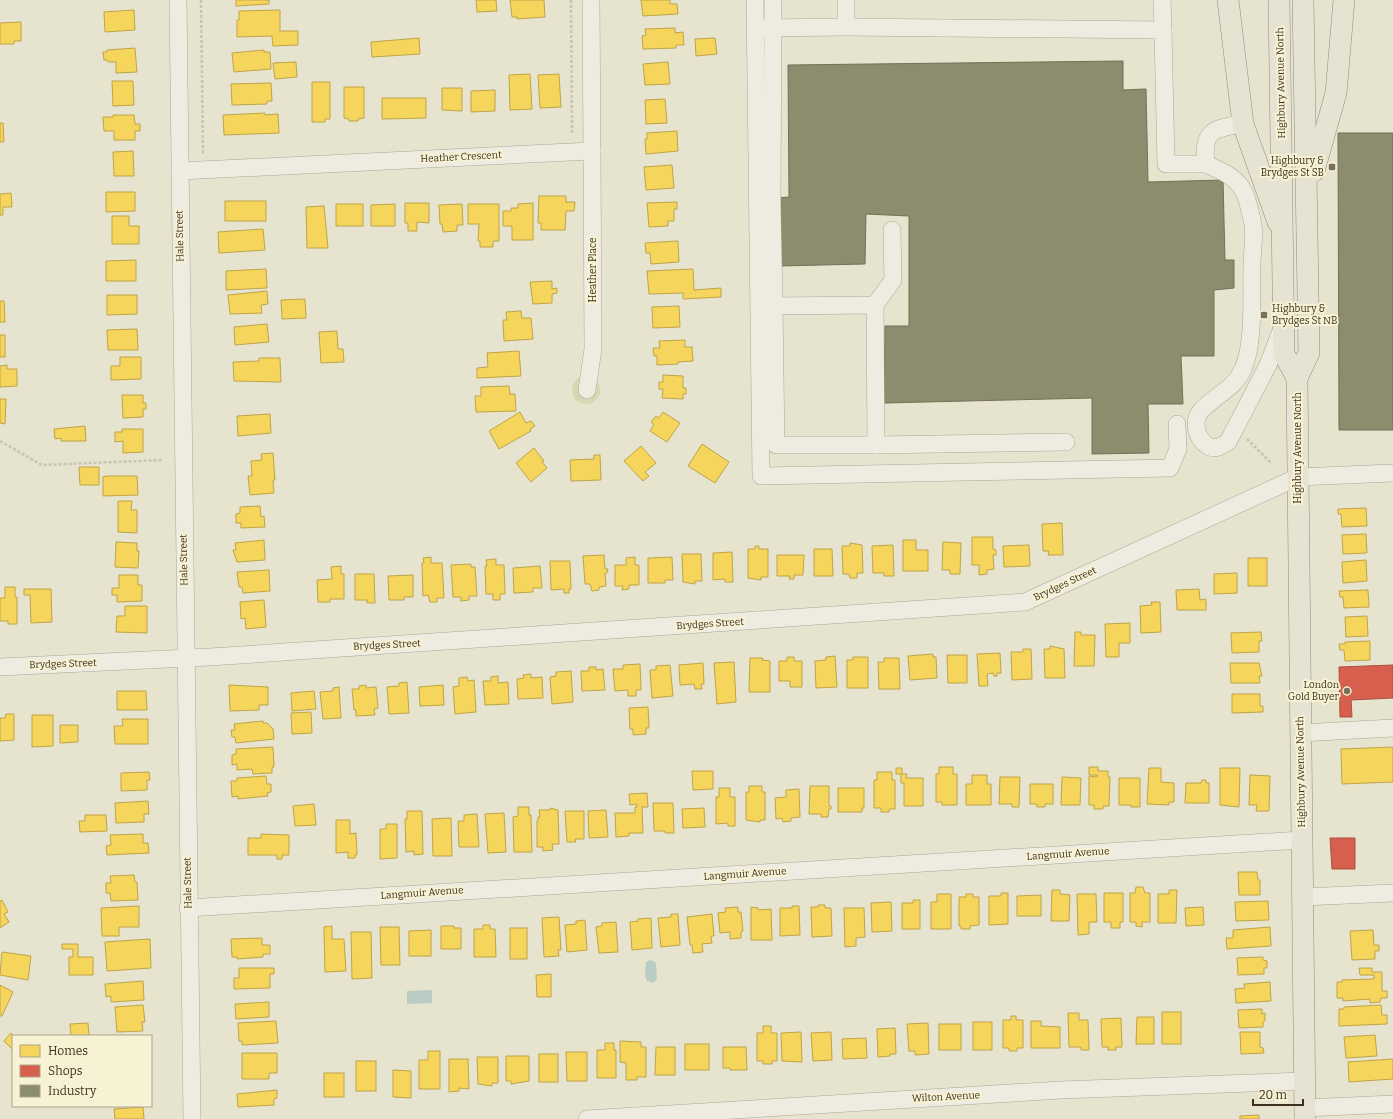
<svg xmlns="http://www.w3.org/2000/svg" width="1393" height="1119" viewBox="0 0 1393 1119" font-family="Bitter,serif">
<style>
.green{fill:#d3d9b0}
.water{fill:#b9cdc4}
.homes{fill:#f6d55c;stroke:#bea449}
.shops{fill:#d6604d;stroke:#a8523f}
.industry{fill:#8c8c6e;stroke:#747056}
.lines{fill:none;stroke-linecap:round;stroke-linejoin:round}
.minor-casing{stroke:#aca797;stroke-width:18}
.major-casing{stroke:#918c7e;stroke-width:22}
.path{stroke:#c7c4b7;stroke-width:2.5;stroke-dasharray:3 2;stroke-linecap:butt}
.minor{stroke:#eeece1;stroke-width:17}
.major{stroke:#e6e3d2;stroke-width:21}
.poi-dot{fill:#786f5c;stroke:#f8f2d5;stroke-width:1.5}
.labels{text-anchor:middle;dominant-baseline:central;stroke-width:4;stroke-linejoin:round;paint-order:stroke}
.street-label{font-size:10px;fill:#3d301e;stroke:#f8f2d5}
.poi-label{font-size:10px;fill:#3d301e;stroke:#f8f2d5;text-anchor:end}
</style>
<rect width="100%" height="100%" fill="#e6e3ce"/>
<!-- green -->
<circle class="green" cx="586" cy="390" r="14"/>
<!-- water -->
<g class="water">
<path d="M651 960 656 963 657 979 653 983 647 981 645 976 646 962Z"/>
<path d="M432 990V1003L407 1004V991Z"/>
</g>
<!-- homes -->
<g class="homes">
<path d="M236 0H269V4L236 6Z"/>
<path d="M476 0H496L497 11 477 12Z"/>
<path d="M510 0H544L545 17 517 19V17H512Z"/>
<path d="M641 0H670V4H677L678 14 643 16Z"/>
<path d="M134 10 135 30 105 32 104 12Z"/>
<path d="M280 10V31H298V45L273 46 272 36 237 37V20H239V11Z"/>
<path d="M21 22V41H14V44H0V23Z"/>
<path d="M675 28V33L683 32 684 45H676V48L643 49 642 36 646 35 645 29Z"/>
<path d="M419 38 420 54 372 57 371 42Z"/>
<path d="M715 38 717 54 696 56 695 39Z"/>
<path d="M135 48 137 72 116 73V62H108L107 60H104L103 52H107V50Z"/>
<path d="M264 50V52H270L271 69 234 72 232 53Z"/>
<path d="M296 62 297 77 275 79 273 63Z"/>
<path d="M668 62 670 84 645 85 643 64Z"/>
<path d="M530 74 532 109 510 110 509 75Z"/>
<path d="M559 74 561 107 540 108 538 75Z"/>
<path d="M112 81H133L134 105 113 106Z"/>
<path d="M312 82H330V119H325V122H312Z"/>
<path d="M271 83 272 101H267V104L232 105 231 84Z"/>
<path d="M344 87H364V118L358 119V121H349V119L344 118Z"/>
<path d="M442 88H462V111L442 110Z"/>
<path d="M495 90V111L471 112V91Z"/>
<path d="M382 98H426V118L382 119Z"/>
<path d="M665 99 667 123 646 124 645 100Z"/>
<path d="M265 113V115L278 114 279 133 224 135 223 115Z"/>
<path d="M113 115H134L135 124H140V131H135V140H114V131H104L103 117H113Z"/>
<path d="M0 123H3L4 142H0Z"/>
<path d="M677 131 678 151 646 154 645 139H647V133Z"/>
<path d="M133 151 134 176H114L113 152Z"/>
<path d="M672 165 674 188 646 190 644 167Z"/>
<path d="M106 192H135V211L106 212Z"/>
<path d="M11 193 12 207H3V215H0V194Z"/>
<path d="M539 196H566V202H575L574 211H566L565 230H541V223H538Z"/>
<rect x="225" y="201" width="41" height="20"/>
<path d="M677 202V209H674V221H668V226L649 227 647 203Z"/>
<path d="M405 203H429V223L417 222V231H408V223H405Z"/>
<path d="M533 203V240H512V226H503V211H511V208H518V204Z"/>
<rect x="336" y="204" width="27" height="22"/>
<path d="M395 204V226H371V205Z"/>
<path d="M462 204 463 225H457V231L443 232 442 224H440L439 205Z"/>
<path d="M468 204H499V241H493V247H480V241H478L479 224H468Z"/>
<path d="M324 206 328 248H307L306 207Z"/>
<path d="M112 216H129V226H139V244H112Z"/>
<path d="M263 229 265 250 219 253 218 232Z"/>
<path d="M678 241 679 262 651 264 650 253H646L645 243Z"/>
<path d="M136 260V281H106V261Z"/>
<path d="M266 269 267 288 226 290V271Z"/>
<path d="M693 269 694 290 721 288V297L683 299V293L649 294 647 271Z"/>
<path d="M552 281V289L557 288V293L552 294V303L533 304 530 282Z"/>
<path d="M267 291 268 304 261 305 262 313 230 314 228 295Z"/>
<path d="M107 295H137V314L107 315Z"/>
<path d="M305 299 306 318 282 319 281 300Z"/>
<path d="M0 301H4L5 322H0Z"/>
<path d="M679 306 680 327 653 328 652 307Z"/>
<path d="M521 311 522 318H531L533 339 504 341 503 320H507L506 312Z"/>
<path d="M267 324 269 342 235 345 234 327Z"/>
<path d="M137 329 138 350H108L107 330Z"/>
<path d="M337 331 338 349H343L344 362 321 363 319 332Z"/>
<rect x="0" y="335" width="5" height="22"/>
<path d="M685 340V347H692L693 361 678 362V364L657 365V356H654L653 348H660L659 341Z"/>
<path d="M519 351 521 376 477 378V368L488 367 487 353Z"/>
<path d="M120 357H141V379L111 380V366H120Z"/>
<path d="M259 358H280L281 382 234 381 233 362 259 361Z"/>
<path d="M7 365V369H17V386L0 387V366Z"/>
<path d="M663 375 683 376V388H686V394H683V399L662 398 663 389H659V382H663Z"/>
<path d="M509 386 510 394H515L516 411 476 412 475 396H481V387Z"/>
<path d="M122 395H143V403H146V409H143V417L123 418Z"/>
<path d="M0 399H6L5 424 0 423Z"/>
<path d="M520 412 526 423 531 421 535 426 530 429 531 431 499 449 489 431Z"/>
<path d="M663 412 680 423 667 442 650 431 654 424 651 422 656 416 659 418Z"/>
<path d="M270 414 271 433 238 436 237 416Z"/>
<path d="M85 426 86 441H61V438L55 439 54 429Z"/>
<path d="M122 429H143V452L123 453V441L115 442V432H122Z"/>
<path d="M702 444 729 462 715 483 688 466Z"/>
<path d="M641 446 656 463 645 472 649 476 643 481 624 461Z"/>
<path d="M534 448 544 461 542 462 547 468 531 482 516 463Z"/>
<path d="M273 453 275 480H273L274 493 250 495 248 476H252L251 461 262 460 261 454Z"/>
<path d="M594 455H600L601 480 571 481 570 460 594 459Z"/>
<path d="M79 467H99V485H80Z"/>
<path d="M107 476H137L138 495 103 496V477Z"/>
<path d="M118 501H132L131 510H137V533L118 532Z"/>
<path d="M260 506 261 517 264 516 265 527 241 528V523H236V514L240 513V507Z"/>
<path d="M1366 508 1367 526 1342 527 1341 514H1338V509Z"/>
<path d="M1062 523 1063 555H1048L1049 551H1043L1042 524Z"/>
<path d="M1366 534 1367 553 1343 554 1342 535Z"/>
<path d="M972 537H993V549L996 550V555H993L994 569 987 570V574L979 575V565H972Z"/>
<path d="M264 540 265 560 237 562 233 550H236L235 543Z"/>
<path d="M903 540H916V550H928V571H903Z"/>
<path d="M116 542 137 543V551H139L138 568 115 567Z"/>
<path d="M943 542 961 543 960 574H950V570H942Z"/>
<path d="M850 543 862 545 863 573H857V578H850L849 574H843L842 546H850Z"/>
<path d="M893 545 894 576H884V573H873L872 546Z"/>
<path d="M1029 545 1030 566 1004 567 1003 546Z"/>
<path d="M755 546H759V549H768V577H761V580L748 578V549H755Z"/>
<path d="M814 549H832L833 576H814Z"/>
<path d="M732 552 733 582H725V579L713 580V553Z"/>
<path d="M682 554H701L702 581H695V584L683 582Z"/>
<path d="M604 555 605 569H608L607 573H605L606 586 599 587V590L592 591 590 584H585L583 556Z"/>
<path d="M777 555H804L803 575H794V579H789L790 576H777Z"/>
<path d="M431 557V563H442L444 598H437V602H430L428 595 423 596 422 563H424L423 558Z"/>
<path d="M635 557V565H639V585H629V589L622 590 623 586H615V565H626V558Z"/>
<path d="M672 557 673 580H665V583H648V558Z"/>
<rect x="1248" y="558" width="19" height="28"/>
<path d="M496 559V565H504L505 594H500V600H493V594H486L485 566H487L486 560Z"/>
<path d="M1366 560 1367 581 1343 583 1342 562Z"/>
<path d="M550 561H570L571 589H569V593H564V589L551 590Z"/>
<path d="M471 564V567H475L477 596H469V600L461 601V597H453L451 565Z"/>
<path d="M341 566V574H344V599H330V602H318L317 580 332 579 331 567Z"/>
<path d="M540 566 542 588H533V592L514 593 513 568Z"/>
<path d="M269 570 270 591 243 593 242 587H239L237 572Z"/>
<path d="M1237 573V593L1214 594V574Z"/>
<path d="M355 574H374L375 603H367V600H355Z"/>
<path d="M119 575H138V585H142V601L117 602V595H112V588H119Z"/>
<path d="M413 575V597H404V600H389L388 576Z"/>
<path d="M5 587H15V597H17V624H8V621H0V598H5Z"/>
<path d="M24 589H51L52 622 31 623 30 595H24Z"/>
<path d="M1199 589 1200 600 1206 599V610H1177L1176 590Z"/>
<path d="M1368 590 1369 607 1344 608 1343 597H1340L1339 591Z"/>
<path d="M264 600 266 627 246 629 245 618 241 619 240 602Z"/>
<path d="M1151 602H1160L1161 632 1141 633 1140 606 1152 605Z"/>
<path d="M125 606H147V633L116 632 117 616H125Z"/>
<path d="M1367 616 1368 636 1346 637 1345 617Z"/>
<path d="M1130 623V643H1119V657H1106L1105 624Z"/>
<path d="M1075 632H1081V635H1095L1094 666H1074Z"/>
<path d="M1261 632 1262 641H1259V652L1232 653 1231 633Z"/>
<path d="M1370 641V660L1345 661 1344 650H1340L1339 644H1345V642Z"/>
<path d="M1050 646 1064 649 1065 678H1045L1044 649H1050Z"/>
<path d="M1023 649H1031L1032 679 1012 680 1011 652H1023Z"/>
<path d="M1000 653 1001 673H997V676H994L993 673 987 674 988 686H979L977 654Z"/>
<path d="M933 654V657H936L937 678 910 680 908 656Z"/>
<path d="M947 655H967V683H948Z"/>
<path d="M835 656 837 687 816 688 815 661 826 660V657Z"/>
<path d="M787 657H794V661H802V687H790V681H779V661H787Z"/>
<path d="M853 657H868V688H847V660H853Z"/>
<path d="M750 658H763L762 660 770 661V692H749Z"/>
<path d="M884 658H899L900 689H879L878 662H884Z"/>
<path d="M734 662 736 702 717 704 714 663Z"/>
<path d="M703 663 704 684H701L702 689H695L694 684 680 685 679 665Z"/>
<path d="M1230 663H1259L1262 676H1259L1260 683H1231Z"/>
<path d="M640 664 641 690H636V696H628V690L615 691 613 669H623V665Z"/>
<path d="M670 665 673 696 652 698 650 670H656V666Z"/>
<path d="M589 667H596V670L603 669 605 690 582 691 581 671H589Z"/>
<path d="M571 671 573 702 552 704 550 677 556 676V672Z"/>
<path d="M531 674V678L542 677 543 698 518 699 517 679 524 678 523 675Z"/>
<path d="M498 676V683L508 682 509 704 485 705 483 681H491V677Z"/>
<path d="M467 677 468 681 474 680 476 712 455 714 453 687 459 686V678Z"/>
<path d="M407 682 409 713 389 714 387 687 399 686V683Z"/>
<path d="M229 685 268 687V705H259V710L230 711Z"/>
<path d="M366 685V688L376 687 378 708 374 709 375 715 356 716V710H354L352 689H359V686Z"/>
<path d="M443 685 444 705 420 706 419 687Z"/>
<path d="M339 687 341 718 323 719 320 692 333 691V688Z"/>
<path d="M117 691H146L147 710H117Z"/>
<path d="M314 691 316 709 292 711 291 693Z"/>
<path d="M1232 694H1260V706H1263V712L1232 713Z"/>
<path d="M648 707 649 728H646V734L633 735V729H630L629 708Z"/>
<path d="M311 712 312 733 292 734 291 713Z"/>
<path d="M6 714H14V740L0 741V718H5Z"/>
<path d="M32 715H53V746L32 747Z"/>
<path d="M122 719H148V744H115L114 726H123Z"/>
<path d="M263 721V723H267L273 729 274 739 236 743 235 737H232L231 730H235L234 724Z"/>
<path d="M60 725H78V742L60 743Z"/>
<path d="M273 747 274 767H272V773L253 774 252 769 237 770V764L232 765V755L236 754V749Z"/>
<path d="M1393 747V782L1342 784 1341 749Z"/>
<path d="M939 767H953V774H957V805H942V802H936V774H939Z"/>
<path d="M1089 767H1098V771H1108V777H1110L1109 806H1103V809H1094V805H1089V776L1097 777V775H1089Z"/>
<path d="M896 768H902V774H907L906 778H923V806H904V783H901V774H896Z"/>
<path d="M1149 768H1161V782L1174 783V802H1169V805L1147 804Z"/>
<path d="M1220 768H1240L1239 807 1220 805Z"/>
<path d="M692 771H713V789L693 790Z"/>
<path d="M149 772 150 780H147V790L121 791V773Z"/>
<path d="M877 772H892V780H895V809H889V812H881V808H874V780H877Z"/>
<path d="M972 775H987V784H991V805H966V784H972Z"/>
<path d="M1250 775 1270 776 1269 811H1256L1257 805H1249Z"/>
<path d="M266 776 267 784H271V792L267 793 268 796 238 799V796L232 797 231 781H237V778Z"/>
<path d="M1000 777H1020L1019 807H1012V804H999Z"/>
<path d="M1062 777 1081 778 1080 805H1061Z"/>
<path d="M1119 778H1140V807H1131V805H1119Z"/>
<path d="M1202 780H1206V783H1209V803H1185L1186 783H1201Z"/>
<path d="M1030 784H1053V804H1045V807H1037V804H1030Z"/>
<path d="M749 786H762V792H765V820H760V822L746 820V792H749Z"/>
<path d="M810 786H829V806H831V809H829L828 817H821V814H809Z"/>
<path d="M719 788H730V797H735V826H728V823L716 824V797H719Z"/>
<path d="M838 788H864V808H862V812H838Z"/>
<path d="M799 789 800 817 791 818V821L783 822 782 818 776 819 775 798 786 797V790Z"/>
<path d="M647 793 648 807H642L643 833H629V836L616 837 615 813H635V807H637V804L630 805 629 794Z"/>
<path d="M148 801 149 814H144V822L116 823 115 803Z"/>
<path d="M653 803H673L674 833H665V831H654Z"/>
<path d="M314 804 316 825 295 826 293 806Z"/>
<path d="M518 807H529V815H531L532 852H514L513 817 518 816Z"/>
<path d="M550 808 558 810 559 844H552L553 850 543 851V847H537V821H538V817H540L539 810H550Z"/>
<path d="M704 808 705 827 683 828 682 809Z"/>
<path d="M606 810 608 837 589 838 588 811Z"/>
<path d="M407 811H422L423 854 414 855V851L406 852 405 819H407Z"/>
<path d="M565 811H584V839H575L576 842H567Z"/>
<path d="M504 813 506 852 488 853 485 814Z"/>
<path d="M477 814 479 847H459L458 821H464V815Z"/>
<path d="M85 815H106L107 831 80 832 79 821H85Z"/>
<path d="M451 818 452 856H433L432 819Z"/>
<path d="M336 820H350V834L356 833 357 855H355V858H348V852L336 853Z"/>
<path d="M386 824H397V858L380 859V829H386Z"/>
<path d="M143 834V843H148L149 853 107 855 106 846 111 845 110 835Z"/>
<path d="M261 834 289 835V855H282V859H277V855H248V838H261Z"/>
<path d="M1238 872H1257L1258 880H1260V895H1239Z"/>
<path d="M134 875 135 882H137L138 900 111 901 110 893H106V883H111L110 876Z"/>
<path d="M1136 887H1143L1145 893H1150V922H1142V927L1136 926V922H1130V893H1135Z"/>
<path d="M1052 890H1060V894L1070 895 1069 921H1051Z"/>
<path d="M1169 890H1177L1176 923H1158V894H1169Z"/>
<path d="M1001 893H1008V924L989 925V896H1001Z"/>
<path d="M1104 893H1123V922H1120V928H1111V922H1104Z"/>
<path d="M937 894H951V929H931V902H937Z"/>
<path d="M966 894H973V897H979V925L970 926V929H961V926H959V897H966Z"/>
<path d="M1077 894H1096L1097 922H1089V934L1078 935Z"/>
<path d="M1041 895V916H1017V896Z"/>
<path d="M2 900 8 912 4 914 9 922 0 928V901Z"/>
<path d="M913 900H920V929H902V903H913Z"/>
<path d="M1268 901 1269 920 1236 921 1235 902Z"/>
<path d="M891 902 892 931 872 932 871 903Z"/>
<path d="M818 905H825V908H831L832 936 812 937 811 907H818Z"/>
<path d="M139 906V927H119V936H102L101 908Z"/>
<path d="M792 906H799L800 935 780 936V908H792Z"/>
<path d="M738 907V912H741L743 931 741 932V938L730 939V932L720 933 718 913 726 912 725 908Z"/>
<path d="M751 907 758 908V910L771 909 772 940H751Z"/>
<path d="M1203 907 1204 925 1186 926 1185 908Z"/>
<path d="M844 908H864L865 937 856 938V946L845 947Z"/>
<path d="M671 914H678L680 945 661 947 658 918 671 917Z"/>
<path d="M712 914 714 936H711L712 943 702 944 703 952 693 953 692 945H690L687 917Z"/>
<path d="M559 917 561 950H558L559 956 544 957 542 918Z"/>
<path d="M651 918 652 948 632 950 630 922 638 921V919Z"/>
<path d="M585 920 587 950 567 952 565 925 576 924V921Z"/>
<path d="M616 922 618 952 599 953 596 927 602 926V923Z"/>
<path d="M483 925H490V929H495L496 957H474V929H483Z"/>
<path d="M332 926V939H344L346 971 325 972 324 927Z"/>
<path d="M441 926H454V928H461V949H441Z"/>
<path d="M380 927H399L400 965H381Z"/>
<path d="M1270 927 1271 946 1227 949 1226 938H1233V930Z"/>
<rect x="510" y="928" width="17" height="31"/>
<path d="M431 930V956H409V931Z"/>
<path d="M1373 930 1374 945H1379V951H1375V959L1352 960 1350 931Z"/>
<path d="M351 932H371L372 978 352 979Z"/>
<path d="M262 938V945H270V954H263V957L237 959V957H232L231 939Z"/>
<path d="M150 939 151 968 107 971 105 942Z"/>
<path d="M62 944H78V957H93V975H69V957H73V949H62Z"/>
<path d="M2 952 31 956 28 980 0 975Z"/>
<path d="M1263 957V960L1267 961V968H1264V974L1238 975 1237 958Z"/>
<path d="M239 968H274V974H270V988L234 989V978H239Z"/>
<path d="M1359 968H1372V972H1382V991H1387V998H1381L1380 1002 1370 1003V999L1343 1001V998H1337V982H1342V980L1374 979V975H1360Z"/>
<path d="M551 974V997H537L536 975Z"/>
<path d="M143 981 144 1000 111 1002V996L106 997 105 984Z"/>
<path d="M1270 982 1271 1001 1236 1003 1235 989 1245 988 1244 984Z"/>
<path d="M0 985 13 992 2 1016H0Z"/>
<path d="M269 1002V1017L236 1019 235 1004Z"/>
<path d="M143 1005 145 1022H142L143 1031 117 1032 115 1007Z"/>
<path d="M1381 1005 1382 1015H1387V1024L1339 1026V1009H1344V1007Z"/>
<path d="M1262 1009V1014L1265 1013V1021L1263 1022V1027L1239 1028 1238 1010Z"/>
<rect x="1162" y="1012" width="19" height="32"/>
<path d="M1068 1013H1079V1020H1088L1089 1050H1081V1047H1069Z"/>
<path d="M1011 1016H1016V1020H1023V1048H1017V1051H1009V1048H1003V1020H1011Z"/>
<path d="M1137 1017H1154V1044H1136Z"/>
<path d="M1121 1018 1122 1047H1116V1050H1108V1047H1102L1101 1019Z"/>
<path d="M276 1021 278 1043 242 1045V1041H239L238 1023Z"/>
<path d="M1031 1021H1041V1026L1060 1027V1048H1031Z"/>
<rect x="973" y="1022" width="19" height="28"/>
<path d="M88 1023 89 1036H71L70 1024Z"/>
<path d="M928 1023 929 1054 915 1055V1051H909L907 1024Z"/>
<rect x="939" y="1024" width="22" height="26"/>
<path d="M763 1026H771V1033H777V1061H772V1064H763V1061H757V1033H763Z"/>
<path d="M895 1028 896 1054H890V1056L878 1057 877 1029Z"/>
<path d="M801 1032 802 1062 782 1061 781 1033Z"/>
<path d="M831 1032 832 1060 813 1061 811 1033Z"/>
<path d="M1240 1032H1260V1047L1263 1048 1264 1053 1241 1054Z"/>
<path d="M11 1033 14 1036 13 1050 4 1041Z"/>
<path d="M1375 1035 1377 1056 1346 1058 1344 1037Z"/>
<path d="M866 1038 867 1058 843 1059 842 1039Z"/>
<path d="M620 1041 641 1042V1047H646V1077H637V1080H626V1063L620 1062Z"/>
<path d="M605 1043H614V1050H616V1078H597V1050H605Z"/>
<rect x="685" y="1044" width="24" height="26"/>
<path d="M656 1047H675V1075H655Z"/>
<path d="M723 1047H746L747 1070H730V1068H723Z"/>
<path d="M428 1051H440V1089H419V1060H428Z"/>
<path d="M566 1052H587V1081H567Z"/>
<path d="M242 1053H277V1073H269V1079H242Z"/>
<rect x="539" y="1054" width="19" height="28"/>
<path d="M506 1056H529V1081L511 1084V1081H506Z"/>
<path d="M477 1057H498V1083H492V1086L478 1084Z"/>
<path d="M449 1059H468L469 1089 459 1088V1091L449 1092Z"/>
<path d="M1393 1059V1079L1349 1082 1348 1062Z"/>
<rect x="356" y="1061" width="20" height="30"/>
<path d="M393 1070 411 1071V1098L393 1097Z"/>
<rect x="324" y="1073" width="20" height="24"/>
<path d="M277 1090V1098L274 1099V1105L238 1107 237 1094Z"/>
<path d="M143 1107 144 1119H115L114 1109Z"/>
<path d="M1259 1115V1119H1240V1116Z"/>
</g>
<!-- shops -->
<g class="shops">
<path d="M1393 665V698L1351 700 1352 717H1340L1339 667Z"/>
<path d="M1330 838H1355V869H1332Z"/>
</g>
<!-- industry -->
<g class="industry">
<path d="M1123 61V90L1146 89 1148 182 1223 180 1225 260H1234V288L1214 290V356H1181L1183 404H1148L1149 453 1092 454V398L884 403 885 326H909V216L866 214 865 264 778 266 777 198 789 197 788 65Z"/>
<path d="M1338 133H1393V430H1339Z"/>
</g>
<g class="lines">
<defs>
<g id="minor">
<path d="M178 0 192 1119"/>
<path d="M755 0 761 476 1170 468 1178 449 1177 424"/>
<path d="M773 0 772 204 774 306 875 305 876 445H776L774 306"/>
<path d="M846 0V27"/>
<path d="M1162 0 1163 30"/>
<path d="M763 28 846 27 1163 30 1166 164H1206"/>
<path d="M1243 124C1213 128 1202 131 1206 164 1221 171 1236 176 1244 192 1248 200 1251 215 1253 224 1255 237 1252 251 1252 264 1251 294 1255 342 1243 369 1235 389 1213 396 1200 412 1192 423 1197 439 1208 446 1215 450 1222 446 1228 442L1268 365 1281 331"/>
<path d="M180 171 592 151 591 0"/>
<path d="M875 305 893 280 892 230"/>
<path d="M587 390 593 349 592 151"/>
<path d="M876 445 1066 442"/>
<path d="M0 667 210 657 1025 602 1298 477 1393 473"/>
<path d="M1300 733 1393 728"/>
<path d="M1303 897 1393 893"/>
<path d="M188 908 1301 840"/>
<path d="M1305 1108 1393 1104"/>
<path d="M587 1119 1061 1090 1304 1081"/>
</g>
<g id="major">
<path d="M1228 0 1243 124 1278 222"/>
<path d="M1279 0 1284 354 1297 378"/>
<path d="M1303 0 1309 353 1297 378 1305 1119"/>
<path d="M1314 171 1336 93 1344 0"/>
</g>
</defs>
<!-- minor casing -->
<use href="#minor" class="minor-casing"/>
<!-- major casing -->
<use href="#major" class="major-casing"/>
<!-- path -->
<g class="path">
<path d="M201 0 203 152H205"/>
<path d="M571 0 572 135"/>
<path d="M1247 439 1272 464"/>
<path d="M0 441 42 465 163 460"/>
</g>
<!-- minor -->
<use href="#minor" class="minor"/>
<!-- major -->
<use href="#major" class="major"/>
</g>
<!-- markers -->
<g class="poi-dot">
<rect x="1328" y="163" width="8" height="8" rx="2"/>
<rect x="1260" y="311" width="8" height="8" rx="2"/>
<circle cx="1347" cy="691" r="4"/>
</g>
<g class="labels">
<!-- street labels -->
<g class="street-label">
<text transform="translate(1281 83) rotate(-91)">Highbury Avenue North</text>
<text transform="translate(461 157) rotate(-3)">Heather Crescent</text>
<text transform="translate(180 236) rotate(-91)">Hale Street</text>
<text transform="translate(593 270) rotate(-90)">Heather Place</text>
<text transform="translate(1298 448) rotate(-90)">Highbury Avenue North</text>
<text transform="translate(184 560) rotate(-91)">Hale Street</text>
<text transform="translate(1065 584) rotate(-25)">Brydges Street</text>
<text transform="translate(710 624) rotate(-4)">Brydges Street</text>
<text transform="translate(387 645) rotate(-3)">Brydges Street</text>
<text transform="translate(63 664) rotate(-2)">Brydges Street</text>
<text transform="translate(1301 772) rotate(-91)">Highbury Avenue North</text>
<text transform="translate(1068 854) rotate(-4)">Langmuir Avenue</text>
<text transform="translate(745 874) rotate(-4)">Langmuir Avenue</text>
<text transform="translate(188 883) rotate(-91)">Hale Street</text>
<text transform="translate(422 893) rotate(-4)">Langmuir Avenue</text>
<text transform="translate(946 1097) rotate(-3)">Wilton Avenue</text>
</g>
<!-- poi labels -->
<g class="poi-label">
<text x="1324" y="161">Highbury &amp;<tspan x="1324" dy="12">Brydges St SB</tspan></text>
<text x="1272" y="309" text-anchor="start">Highbury &amp;<tspan x="1272" dy="12">Brydges St NB</tspan></text>
<text x="1339" y="685">London<tspan x="1339" dy="12">Gold Buyer</tspan></text>
</g>
</g>
<!-- legend -->
<rect x="12" y="1035" width="140" height="72" fill="#f8f2d5" stroke="#ada48c"/>
<rect x="20" y="1045" width="20" height="12" fill="#f6d55c" stroke="#ada48c"/>
<text x="48" y="1055" font-size="12" fill="#3d301e">Homes</text>
<rect x="20" y="1065" width="20" height="12" fill="#d6604d" stroke="#ada48c"/>
<text x="48" y="1075" font-size="12" fill="#3d301e">Shops</text>
<rect x="20" y="1085" width="20" height="12" fill="#8c8c6e" stroke="#ada48c"/>
<text x="48" y="1095" font-size="12" fill="#3d301e">Industry</text>
<!-- scale -->
<path d="M1253 1099v6h50v-6" fill="none" stroke="#3d301e" stroke-width="2"/>
<text x="1259" y="1099" font-size="12" fill="#3d301e" stroke="#f8f2d5" stroke-width="3" paint-order="stroke">20 m</text>
</svg>
